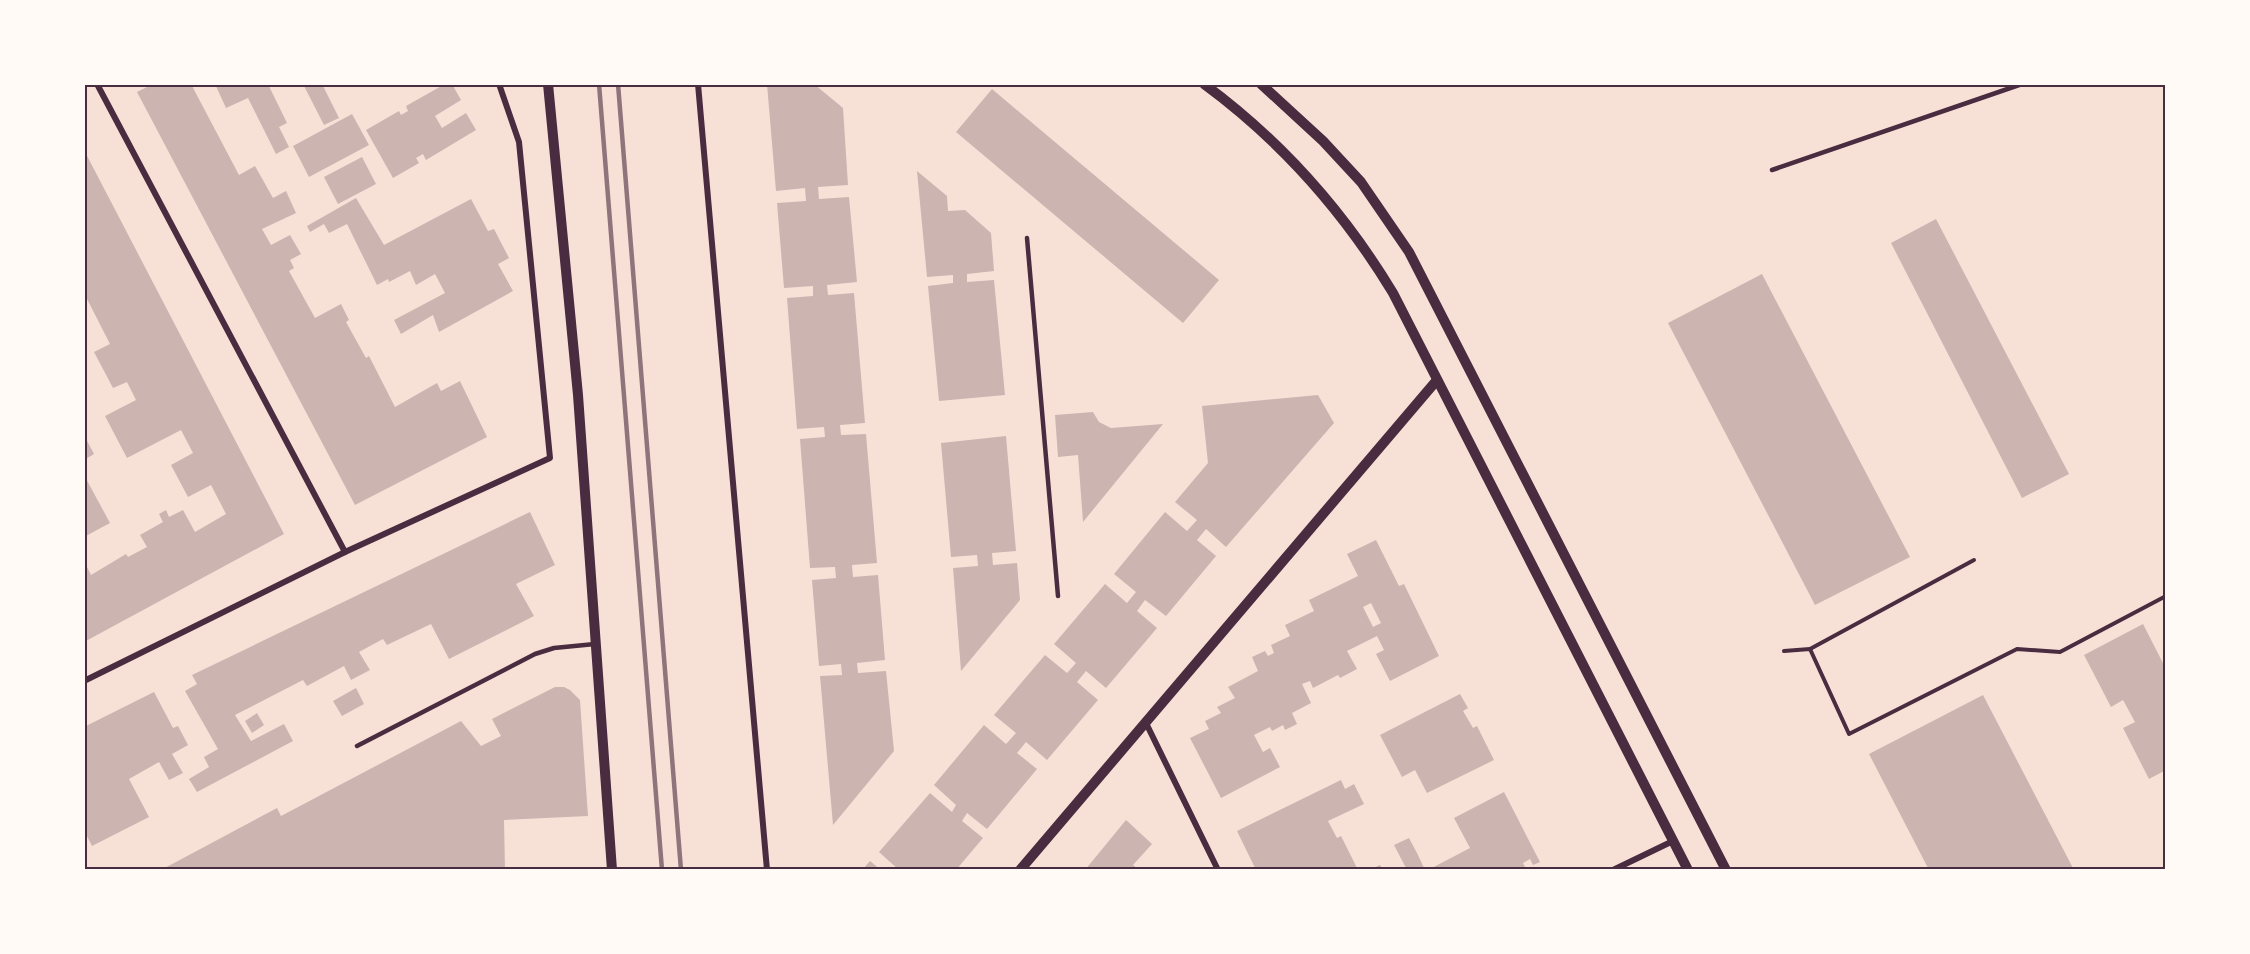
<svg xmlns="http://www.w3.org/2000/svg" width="2250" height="954" viewBox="0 0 2250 954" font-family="'DejaVu Sans',sans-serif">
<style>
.building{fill:#ccb4b1;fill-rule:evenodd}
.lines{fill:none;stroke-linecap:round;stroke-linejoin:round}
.path{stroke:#4a2c40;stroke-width:4}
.service{stroke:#4a2c40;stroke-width:4.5}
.minor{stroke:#4a2c40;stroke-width:6}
.tertiary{stroke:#4a2c40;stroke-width:10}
.rail{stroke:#8f747c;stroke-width:4.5}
.neatline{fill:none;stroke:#4a2c40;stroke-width:2}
</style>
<rect width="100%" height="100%" fill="#f7e1d7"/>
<!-- building -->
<g class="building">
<path d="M153 84H191L239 175 255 166 273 198 286 191 296 213 262 229 271 245 290 235 301 254 290 260 294 268 289 271 315 318 341 304 349 320 346 322 366 358 369 356 395 407 437 383 441 391 460 381 487 437 355 505 137 92Z"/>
<path d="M215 84H268L287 123 279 127 289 147 276 154 248 98 226 108Z"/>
<path d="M303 84H322L339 118 324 125Z"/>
<path d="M445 84H452L461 100 435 116 442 128 466 113 476 130 426 160 423 154 416 158 419 163 393 178 366 130 399 111 401 115 408 111 406 106Z"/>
<path d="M767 84H814L843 108 848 185 818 187 819 199 849 197 857 282 827 285 828 295 854 293 865 423 840 425 841 435 866 434 877 563 852 565 853 577 878 575 885 660 857 663 858 673 886 671 894 751 833 825 820 676 842 675 841 664 819 666 812 580 836 578 835 567 810 568 800 439 825 437 824 427 797 429 787 298 813 296V286L784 288 777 203 806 201 805 188 776 191Z"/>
<path d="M992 89 1219 280 1183 323 956 132Z"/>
<path d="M352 114 369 145 309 177 293 146Z"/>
<path d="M84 150 284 534 84 642V567L86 565 91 575 126 554 128 557 147 547 140 535 163 522 159 514 166 510 169 517 183 510 195 532 226 514 211 485 188 497 171 465 193 453 181 430 127 458 105 416 136 400 127 382 113 388 94 352 110 344 86 297 84 298Z"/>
<path d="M362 157 376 184 338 204 324 177Z"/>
<path d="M917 171 947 196 948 211 965 210 991 233 994 271 967 274V282L994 280 1005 395 939 401 928 286 953 283V275L927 277Z"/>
<path d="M356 198 384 245 471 199 488 231 494 229 509 258 498 264 513 291 439 332 433 315 401 334 394 320 445 293 435 274 416 285 410 271 389 282 388 279 377 285 347 224 329 233 324 224 310 232 307 226Z"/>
<path d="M1936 219 2069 474 2022 498 1891 243Z"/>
<path d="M1762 274 1910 557 1815 605 1668 323Z"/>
<path d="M1318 395 1334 423 1226 547 1206 529 1197 540 1216 556 1166 616 1145 600 1137 611 1157 628 1106 688 1086 671 1077 682 1098 700 1047 760 1026 742 1017 753 1037 769 987 829 967 813 962 821 983 838 956 870H899L879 852 930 793 952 812 956 805 934 785 984 725 1006 744 1016 733 994 715 1045 655 1067 673 1076 663 1054 644 1105 584 1127 603 1136 592 1114 574 1165 512 1187 531 1197 520 1175 502 1208 463 1202 406Z"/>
<path d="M1093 412 1099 422 1111 428 1163 424 1083 522 1078 455 1058 457 1055 415Z"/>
<path d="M84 435 94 454 84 460Z"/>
<path d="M1006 436 1016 551 992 553 993 565 1017 563 1020 600 961 671 953 568 978 566 977 555 951 557 941 443Z"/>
<path d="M84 475 110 523 84 537Z"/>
<path d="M530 512 555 565 516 584 534 616 449 659 431 624 387 645 383 639 359 652 370 670 351 680 344 666 307 686 303 680 235 715 251 741 284 724 293 741 197 792 189 779 209 767 204 757 218 749 185 691 197 684 192 675Z"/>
<path d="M1376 540 1399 586 1404 584 1439 656 1390 681 1376 654 1384 650 1377 636 1347 651 1357 669 1340 678 1338 675 1313 688 1310 681 1302 684 1311 703 1292 713 1297 724 1285 730 1283 725 1272 731 1270 727 1254 735 1263 752 1270 748 1280 767 1221 798 1190 738 1209 729 1205 721 1221 713 1217 707 1235 698 1228 687 1258 671 1252 657 1265 651 1268 656 1274 653 1271 645 1290 636 1285 625 1314 611 1309 600 1358 576 1347 554ZM1371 603 1381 623 1373 627 1363 607Z"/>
<path d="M2143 624 2166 669V770L2149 779 2123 728 2135 722 2123 700 2111 707 2084 655Z"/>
<path d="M555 687H564L570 690 580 700 588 816 504 820 505 870H161L277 808 281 816 461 721 481 746 501 736 492 719Z"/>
<path d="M356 688 364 704 342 716 333 701Z"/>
<path d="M154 692 173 728 178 726 188 745 172 754 183 773 169 780 159 762 129 779 149 817 92 846 84 830V727Z"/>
<path d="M1460 694 1468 708 1463 711 1473 728 1477 726 1494 760 1427 793 1415 770 1402 777 1380 735Z"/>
<path d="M1983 695 2074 870H1929L1869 754Z"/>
<path d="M257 713 264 725 252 733 245 721Z"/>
<path d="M1341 780 1345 789 1354 784 1364 804 1328 821 1337 838 1341 836 1358 870H1256L1237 831Z"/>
<path d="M1504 792 1540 862 1533 865 1530 859 1523 863 1526 869 1524 870H1428L1470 848 1454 818Z"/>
<path d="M1126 820 1152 844 1133 865 1139 870H1085Z"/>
<path d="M1409 838 1417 853 1425 870H1401L1406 868 1394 845Z"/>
<path d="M870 861 881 870H862Z"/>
<path d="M1380 865 1383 870H1369Z"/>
</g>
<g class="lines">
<!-- path -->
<g class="path">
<path d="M1810 649 1974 560"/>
<path d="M1784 651 1810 649 1849 734 2017 649 2060 652 2166 596"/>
</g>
<!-- service -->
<g class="service">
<path d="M1772 170 2022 84"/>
<path d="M1027 238 1058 596"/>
<path d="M357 746 535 654 554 648 595 644"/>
</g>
<!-- minor -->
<g class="minor">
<path d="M97 84 345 552"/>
<path d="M698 84 767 870"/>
<path d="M84 681 345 552 550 458 519 142 499 84"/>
<path d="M1146 723 1218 870"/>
<path d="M1613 870 1673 841"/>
</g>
<!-- tertiary -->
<g class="tertiary">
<path d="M548 84 578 395 612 870"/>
<path d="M1204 84C1280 140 1344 212 1393 293L1688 870"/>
<path d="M1261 84 1323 141 1361 182 1409 252 1726 870"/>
<path d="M1020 870 1437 380"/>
</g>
<!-- rail -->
<g class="rail">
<path d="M599 84 662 870"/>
<path d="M618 84 681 870"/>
</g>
</g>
<!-- border -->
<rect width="2250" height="954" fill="none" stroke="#fffaf5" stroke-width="171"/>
<rect x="86" y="86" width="2078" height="782" class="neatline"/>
</svg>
